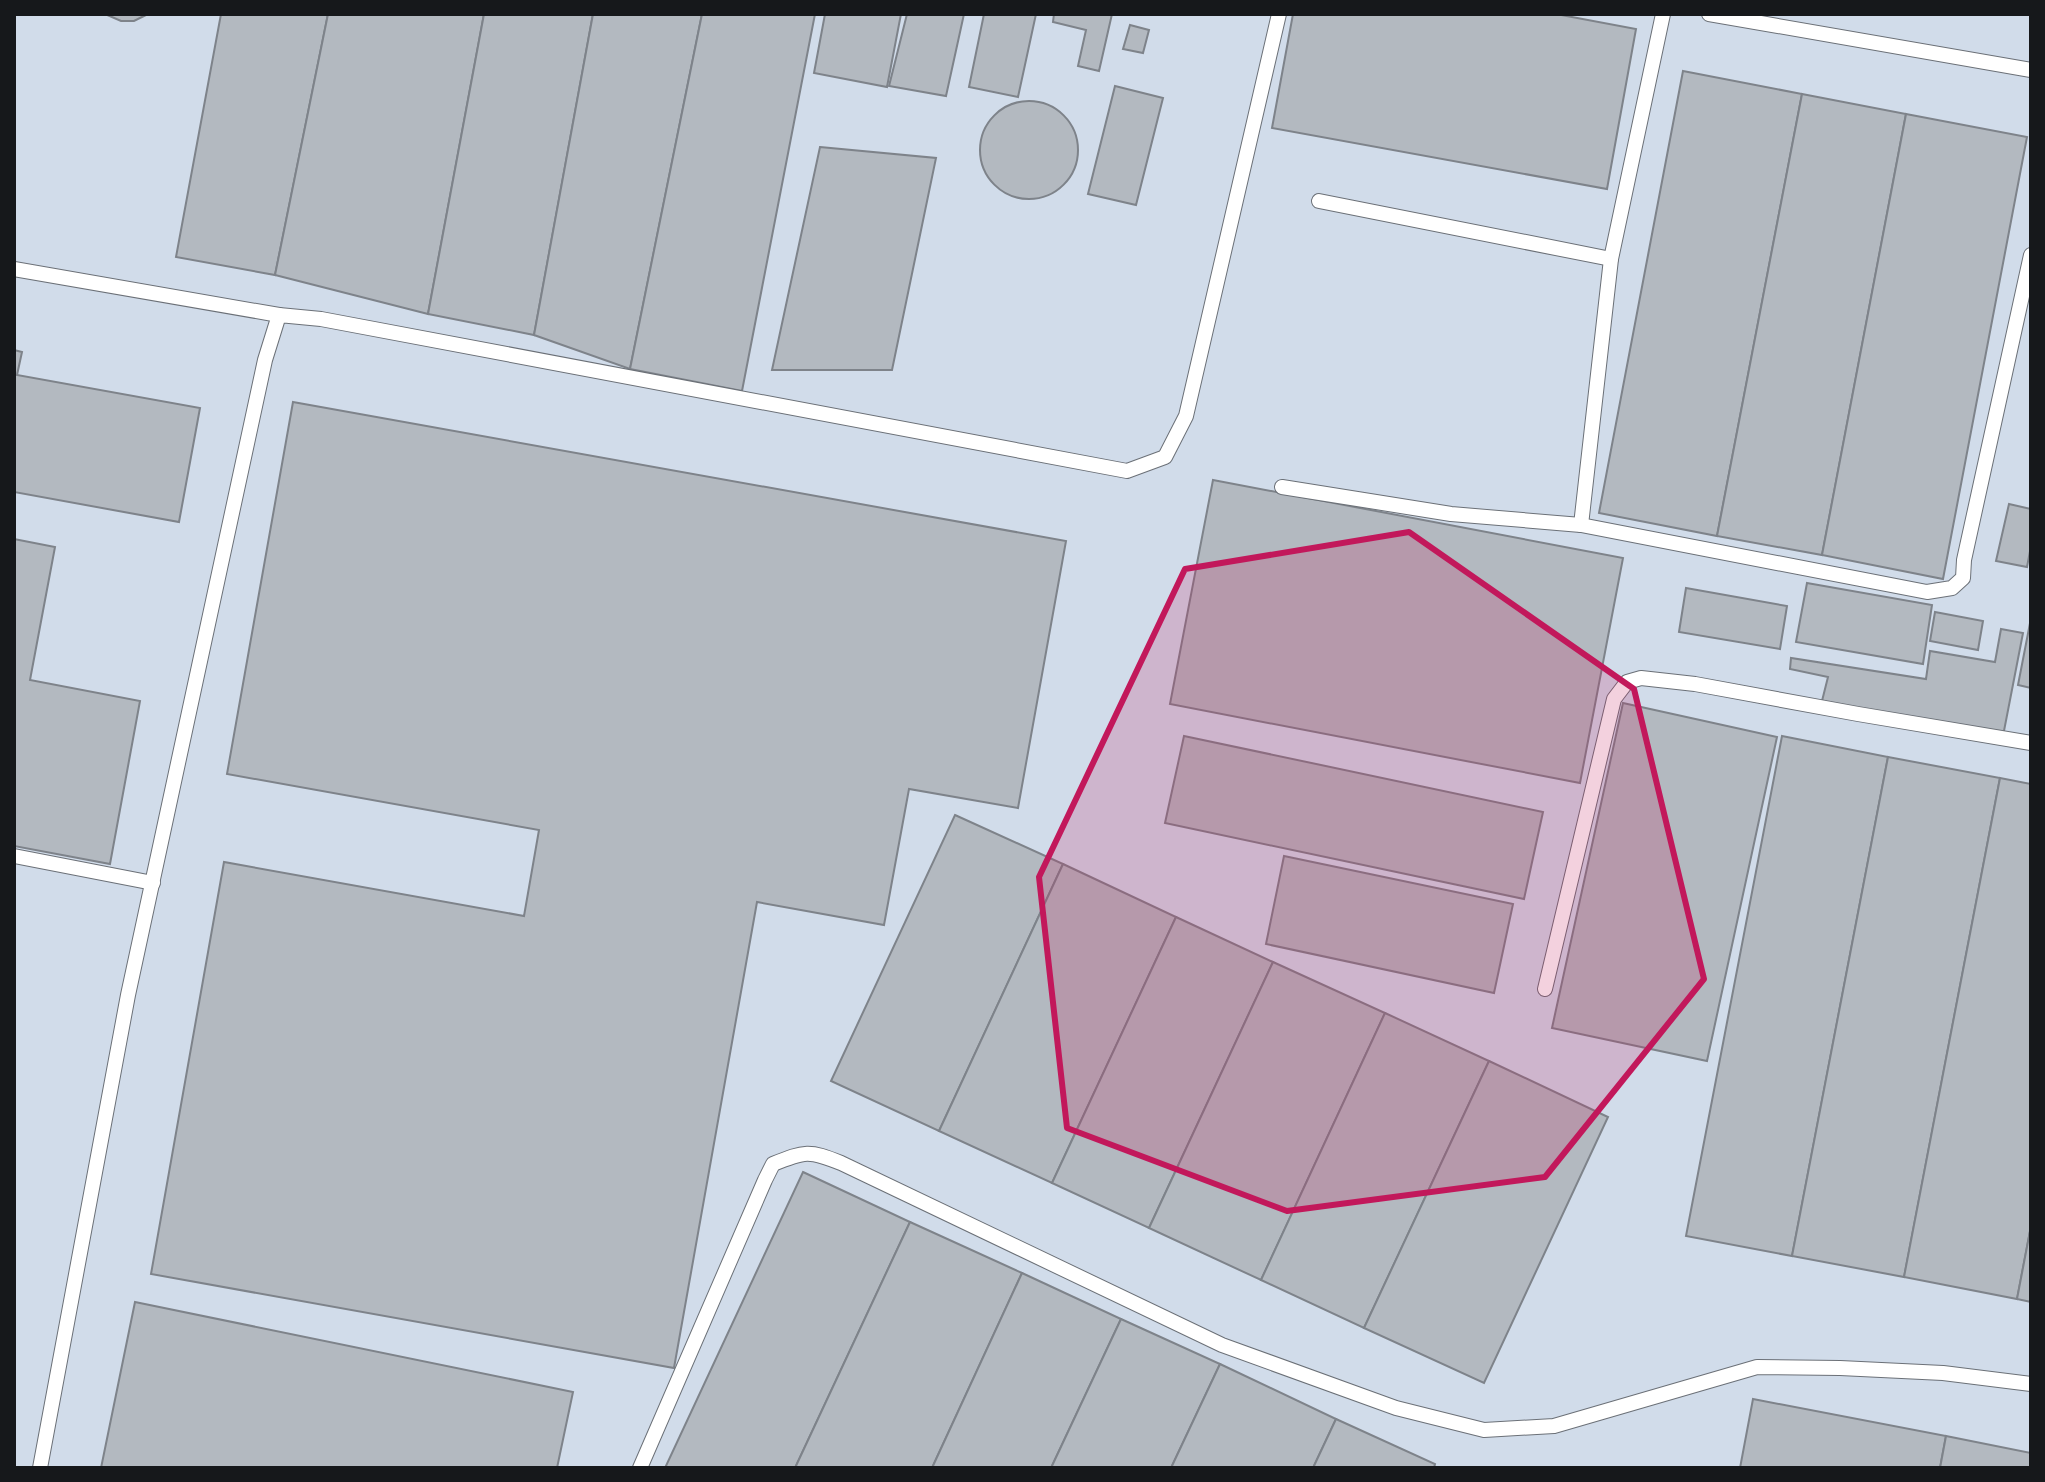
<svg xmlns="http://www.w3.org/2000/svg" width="2045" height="1482" viewBox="0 0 2045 1482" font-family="Inter,sans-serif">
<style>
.built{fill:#d1dcea}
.building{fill:#b3b9c0;stroke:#7e838a;stroke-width:2}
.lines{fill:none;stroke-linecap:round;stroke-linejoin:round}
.service-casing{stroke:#6b7077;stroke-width:16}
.service{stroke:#fff;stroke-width:14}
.marked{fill:#c2185b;fill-opacity:0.2;stroke:#c2185b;stroke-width:6;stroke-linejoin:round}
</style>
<rect width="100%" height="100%" fill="#dfe5ec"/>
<!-- built -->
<rect class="built" x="14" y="14" width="2017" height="1454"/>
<!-- building -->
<g class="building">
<path d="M105 14H148L134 21H121Z"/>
<path d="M221 14H328L275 275 176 257Z"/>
<path d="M328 14H484L428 314 275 275Z"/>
<path d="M484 14H593L534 335 428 314Z"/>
<path d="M593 14H702L630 369 534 335Z"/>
<path d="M702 14H815L742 391 630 369Z"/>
<path d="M825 14H901L887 87 814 73Z"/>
<path d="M907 14H964L946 96 889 86Z"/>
<path d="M984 14H1036L1018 97 969 87Z"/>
<path d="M1054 14H1112L1099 71 1078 66 1086 30 1053 22Z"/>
<path d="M1293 14H1556L1636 29 1607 189 1272 128Z"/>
<path d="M1130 25 1149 30 1143 53 1123 49Z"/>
<path d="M1683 71 1802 94 1717 536 1599 513Z"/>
<path d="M1115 86 1163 98 1136 205 1088 194Z"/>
<path d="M1802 94 1906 114 1822 555 1717 536Z"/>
<circle cx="1029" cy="150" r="49"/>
<path d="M1906 114 2027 137 1943 579 1822 555Z"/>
<path d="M820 147 936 158 892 370H772Z"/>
<path d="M14 350 22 352 17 375 200 408 179 522 14 492Z"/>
<path d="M293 402 1066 541 1018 808 909 789 884 925 757 902 674 1368 151 1274 224 862 524 916 539 830 227 774Z"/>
<path d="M1213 480 1623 558 1580 783 1170 704Z"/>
<path d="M2009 504 2031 509V546L2027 567 1996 561Z"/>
<path d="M14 539 55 547 30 680 140 701 110 864 14 846Z"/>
<path d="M1807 583 1932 605 1923 664 1796 642Z"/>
<path d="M1686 588 1787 606 1780 649 1679 632Z"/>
<path d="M1935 612 1983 621 1978 650 1930 641Z"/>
<path d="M2031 618V688L2018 685Z"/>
<path d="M2001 629 2023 633 2003 736 1822 701 1828 677 1790 669 1791 658 1926 679 1930 651 1995 662Z"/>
<path d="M1623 703 1777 737 1707 1061 1552 1028Z"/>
<path d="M1184 736 1543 812 1524 899 1165 823Z"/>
<path d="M1782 736 1888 757 1792 1256 1686 1236Z"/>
<path d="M1888 757 2000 778 1904 1277 1792 1256Z"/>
<path d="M2000 778 2031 784V1226L2017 1299 1904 1277Z"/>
<path d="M955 815 1063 864 939 1131 831 1081Z"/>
<path d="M1284 856 1513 904 1494 993 1266 944Z"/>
<path d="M1063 864 1176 917 1052 1183 939 1131Z"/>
<path d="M1176 917 1273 962 1149 1228 1052 1183Z"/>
<path d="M1273 962 1385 1013 1261 1280 1149 1228Z"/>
<path d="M1385 1013 1489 1061 1364 1328 1261 1280Z"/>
<path d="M1489 1061 1608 1117 1484 1383 1364 1328Z"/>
<path d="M803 1172 910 1222 795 1468H665Z"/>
<path d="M910 1222 1022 1273 932 1468H795Z"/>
<path d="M2031 1226V1302L2017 1299Z"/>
<path d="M1022 1273 1121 1319 1051 1468H932Z"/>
<path d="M135 1302 573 1392 557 1468H101Z"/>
<path d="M1121 1319 1220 1364 1171 1468H1051Z"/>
<path d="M1220 1364 1336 1419 1313 1468H1171Z"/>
<path d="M1753 1399 1946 1436 1940 1468H1740Z"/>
<path d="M1336 1419 1435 1464 1434 1468H1313Z"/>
<path d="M1946 1436 2031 1453V1468H1940Z"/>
</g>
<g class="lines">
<defs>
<g id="service">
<path d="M1709 14 2031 70"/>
<path d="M1319 201 1611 259"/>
<path d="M14 269 279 315"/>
<path d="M1282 487 1451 514 1581 525 1927 592 1952 588 1963 578 1964 560 2031 255"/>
<path d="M1581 525 1611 259 1663 14"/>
<path d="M14 856 153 883"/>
<path d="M1545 989 1614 699 1627 682 1641 678 1695 684 1858 714 2031 743"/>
<path d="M40 1468 128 995 265 360 279 315 321 319 1127 471 1165 457 1186 416 1279 14"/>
<path d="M640 1468 765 1180 773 1164C805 1151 809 1150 841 1163L1222 1345 1396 1408 1484 1430 1554 1426 1757 1367 1840 1368 1943 1373 2031 1384"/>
</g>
</defs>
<!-- service casing -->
<use href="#service" class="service-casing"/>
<!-- service -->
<use href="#service" class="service"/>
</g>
<!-- marked area -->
<path class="marked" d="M1409 532 1634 689 1704 979 1545 1177 1287 1211 1067 1128 1039 877 1185 569Z"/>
<!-- border -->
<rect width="2045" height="1482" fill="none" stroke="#16181b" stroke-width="32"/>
</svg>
